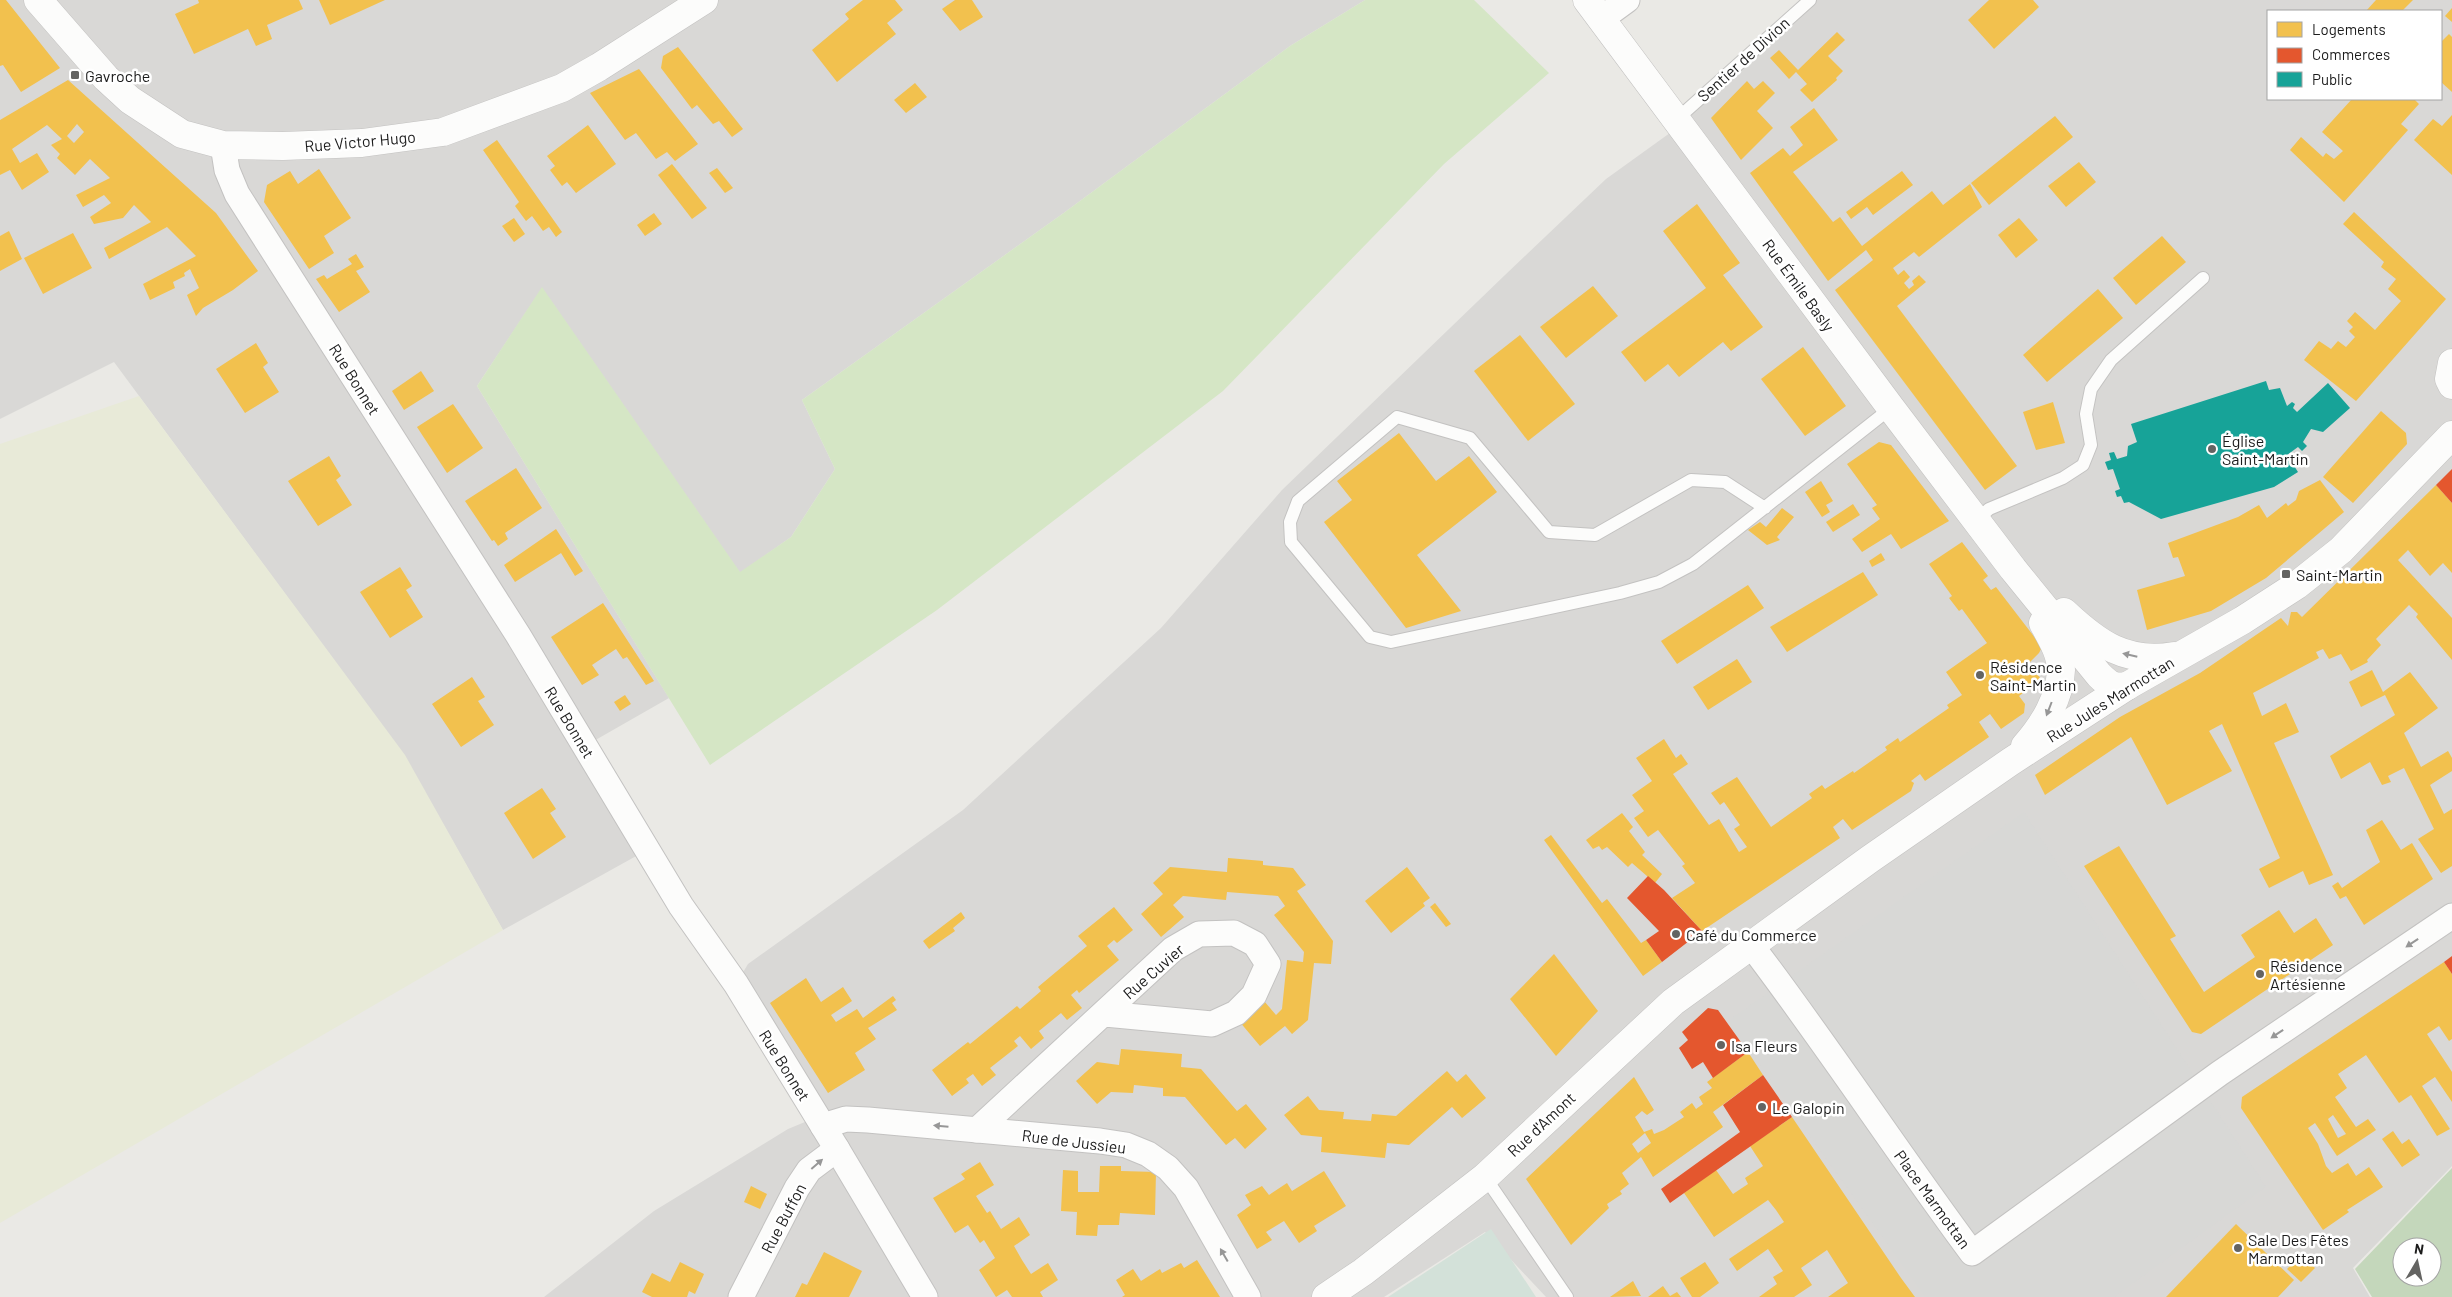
<svg xmlns="http://www.w3.org/2000/svg" width="2452" height="1297" viewBox="0 0 2452 1297" font-family="Barlow,sans-serif">
<style>
.residential{fill:#d9d8d6;fill-rule:evenodd}
.religious{fill:#d8d8d6}
.farmland{fill:#e8ead8}
.grass{fill:#d5e6c5}
.forest{fill:#c4d7bb;fill-rule:evenodd}
.wetland{fill:#d3e1d9}
.homes{fill:#f2c14e;fill-rule:evenodd}
.shops{fill:#e4572e}
.public{fill:#17a398}
.lines{fill:none;stroke-linecap:round;stroke-linejoin:round}
.service-casing{stroke:#c3c2c1;stroke-width:14}
.minor-casing{stroke:#c3c2c1;stroke-width:27}
.tertiary-casing{stroke:#c3c2c1;stroke-width:29}
.service{stroke:#fcfcfb;stroke-width:12}
.minor{stroke:#fcfcfb;stroke-width:25}
.tertiary{stroke:#fcfcfb;stroke-width:28}
.oneway{fill:#979797}
.poi-dot{fill:#646462;stroke:#fff;stroke-width:2}
.labels{text-anchor:middle;dominant-baseline:central;stroke-width:5;stroke-linejoin:round;paint-order:stroke}
.street-label{font-size:16px;fill:#1c1c1c;stroke:#fff}
.poi-label{font-size:16px;fill:#1c1c1c;stroke:#fff;text-anchor:start}
</style>
<rect width="100%" height="100%" fill="#eae9e5"/>
<!-- residential -->
<g class="residential">
<path d="M0 0H1365L1290 46 1065 212 802 400 835 469 791 537 740 573 542 288 477 386 669 698 585 746 647 850 503 930 404 755 114 362 0 419Z"/>
<path d="M1810 0H2452V1166L2353 1268 2370 1297H1546L1485 1232 1384 1297H544L654 1211 788 1129 817 1117 736 984 748 964 963 810 1161 628 1282 490 1505 275 1606 179 1681 125 1677 119ZM2268 11H2441V99H2268Z"/>
</g>
<!-- religious -->
<path class="religious" d="M2024 812 2266 1187 2114 1297H1925L1728 1021Z"/>
<!-- farmland -->
<path class="farmland" d="M139 396 405 755 503 930 0 1223V444Z"/>
<!-- grass -->
<path class="grass" d="M1365 0H1474L1549 73 1444 164 1223 391 937 610 710 765 477 386 542 287 740 572 791 537 835 469 802 400 1065 212 1290 46Z"/>
<!-- forest -->
<path class="forest" d="M2452 1168V1297H2372L2355 1269ZM2402 1247H2432V1277H2402Z"/>
<!-- wetland -->
<path class="wetland" d="M1491 1229 1536 1297H1388Z"/>
<!-- homes -->
<g class="homes">
<path d="M0 0H6L60 68 21 92 3 65 0 66Z"/>
<path d="M198 0H299L303 9 267 25 272 39 256 46 248 29 194 54 175 14 199 3Z"/>
<path d="M319 0H385L330 25Z"/>
<path d="M863 0H895L903 10 887 23 896 34 837 82 812 50 849 19 845 14Z"/>
<path d="M955 0H972L983 17 960 31 942 9Z"/>
<path d="M1989 0H2033L2039 7 1994 49 1968 20Z"/>
<path d="M2376 0H2413L2402 11H2366Z"/>
<path d="M2452 8V22L2445 16Z"/>
<path d="M1837 32 1845 40 1828 56 1843 71 1836 78 1837 80 1812 102 1800 90 1807 84 1796 72 1789 79 1770 58 1779 50 1798 70Z"/>
<path d="M2449 34 2452 37V92L2441 82V42Z"/>
<path d="M678 47 743 129 732 137 719 121 713 124 697 105 692 109 661 68 663 56Z"/>
<path d="M639 69 698 144 675 161 667 152 656 159 636 133 625 140 590 93Z"/>
<path d="M68 80 216 213 258 271 233 290 203 308 196 316 187 295 199 288 190 269 184 273 185 276 173 282 175 288 150 300 143 284 196 256 167 227 109 259 104 248 151 222 134 205 123 218 94 224 90 217 111 203 104 195 83 207 76 195 110 178 90 159 75 175 57 158 60 154 51 145 62 139 47 125 12 149 20 163 37 153 49 172 22 190 10 170 0 175V120ZM77 124 84 132 74 143 67 136Z"/>
<path d="M1747 81 1754 89 1763 81 1775 93 1757 111 1773 128 1741 160 1711 118Z"/>
<path d="M915 83 927 97 906 113 894 100Z"/>
<path d="M2352 99H2414L2419 104 2401 124 2408 130 2344 202 2290 150 2301 137 2323 157 2326 153 2334 159 2343 151 2322 132Z"/>
<path d="M1814 108 1838 140 1793 172 1833 222 1840 217 1862 246 1932 191 1943 205 1970 184 1982 207 1919 257 1914 252 1893 268 1898 275 1904 270 1910 277 1904 283 1909 289 1914 285 1912 281 1919 275 1926 282 1897 306 2017 466 1985 490 1835 290 1873 260 1866 250 1828 281 1750 173 1783 148 1790 156 1803 145 1790 127Z"/>
<path d="M2452 115V175L2414 140 2433 119 2442 126Z"/>
<path d="M2055 116 2073 137 1989 205 1971 183Z"/>
<path d="M588 125 616 164 576 193 567 182 562 186 550 170 555 166 547 156Z"/>
<path d="M497 140 562 232 556 237 549 227 543 231 532 216 526 221 515 206 519 202 483 150Z"/>
<path d="M2079 162 2096 182 2066 207 2048 186Z"/>
<path d="M672 164 707 208 692 219 658 175Z"/>
<path d="M717 168 733 188 725 193 709 173Z"/>
<path d="M319 169 351 218 324 236 334 253 309 269 264 202 267 185 290 171 298 184Z"/>
<path d="M1902 171 1913 185 1873 215 1867 207 1851 219 1846 212Z"/>
<path d="M1697 204 1740 263 1723 275 1763 327 1731 351 1723 342 1679 377 1668 364 1645 382 1621 352 1706 288 1663 231Z"/>
<path d="M2354 212 2446 299 2356 401 2304 360 2319 341 2331 349 2338 341 2346 347 2355 337 2349 331 2353 327 2347 321 2355 312 2375 330 2401 301 2388 289 2396 279 2381 267 2384 262 2343 224Z"/>
<path d="M654 213 662 224 645 236 637 225Z"/>
<path d="M514 218 525 234 514 242 502 226Z"/>
<path d="M2019 218 2038 240 2016 258 1998 235Z"/>
<path d="M9 231 22 259 0 271V236Z"/>
<path d="M73 233 92 268 43 294 24 258Z"/>
<path d="M2162 236 2186 262 2136 305 2113 278Z"/>
<path d="M356 254 364 267 356 271 370 292 339 312 316 279 324 275 327 279 352 264 348 259Z"/>
<path d="M1593 286 1618 316 1566 358 1540 327Z"/>
<path d="M2098 289 2123 318 2047 382 2023 355Z"/>
<path d="M1520 335 1575 404 1528 441 1474 371Z"/>
<path d="M256 343 268 363 263 367 279 392 245 413 216 369Z"/>
<path d="M1803 347 1846 406 1805 436 1761 379Z"/>
<path d="M421 371 434 391 404 410 392 391Z"/>
<path d="M2053 402 2065 443 2036 450 2023 412Z"/>
<path d="M453 404 483 448 447 473 417 427Z"/>
<path d="M2381 411 2406 433 2407 444 2353 503 2323 477Z"/>
<path d="M1399 433 1436 481 1469 456 1497 492 1417 555 1461 611 1406 628 1324 522 1352 500 1337 481Z"/>
<path d="M1879 442 1891 445 1949 521 1901 549 1891 534 1862 552 1852 539 1880 519 1872 508 1877 505 1847 464Z"/>
<path d="M329 456 341 476 336 480 352 505 318 526 288 481Z"/>
<path d="M516 468 542 508 505 533 508 539 498 546 494 540 492 541 465 501Z"/>
<path d="M2320 480 2344 512 2266 578 2211 611 2147 630 2137 590 2185 576 2178 557 2173 558 2168 543 2238 517 2259 505 2267 518 2286 503 2288 506 2296 500 2299 491Z"/>
<path d="M1821 481 1833 501 1826 505 1830 512 1822 517 1805 492Z"/>
<path d="M2436 485 2452 503V573L2443 563 2430 576 2408 550 2398 560 2452 618V660L2416 617 2418 614 2409 605 2376 639 2381 645 2367 660 2368 662 2351 671 2341 654 2329 659 2323 649 2316 652 2319 658 2253 693 2262 716 2286 703 2299 732 2274 743 2333 875 2309 885 2303 871 2269 888 2259 869 2280 858 2222 724 2209 731 2232 771 2167 805 2131 737 2045 795 2035 775 2120 717 2200 673 2281 618 2288 626 2291 612H2297L2302 617Z"/>
<path d="M1853 504 1860 515 1833 532 1826 522Z"/>
<path d="M1782 508 1794 517 1777 537 1780 540 1767 545 1748 530 1760 522 1766 527Z"/>
<path d="M556 529 583 571 575 576 561 553 515 582 504 565Z"/>
<path d="M1962 542 1988 576 1983 580 1991 590 1996 587 2042 647 2039 653 2029 663 2041 679 2019 696 2025 704 2024 713 2001 729 1990 714 1979 722 1989 737 1925 781 1920 774 1911 781 1914 783 1911 791 1852 830 1843 819 1833 827 1840 838 1702 931 1672 898 1695 883 1682 866 1685 864 1658 830 1648 837 1634 818 1644 811 1632 795 1652 781 1636 758 1664 739 1676 758 1681 754 1688 764 1673 774 1709 825 1719 819 1739 852 1747 847 1734 829 1740 825 1724 802 1720 805 1711 793 1737 777 1771 827 1812 798 1809 794 1822 785 1825 789 1853 771 1854 773 1887 750 1885 747 1898 738 1900 742 1949 708 1947 705 1962 695 1946 672 1987 643 1962 609 1959 611 1949 598 1952 596 1929 564Z"/>
<path d="M1881 553 1885 560 1872 567 1869 561Z"/>
<path d="M400 567 412 586 406 590 423 617 390 638 360 592Z"/>
<path d="M1863 572 1878 595 1787 652 1770 627Z"/>
<path d="M1748 585 1764 608 1677 664 1661 641Z"/>
<path d="M603 603 654 681 646 685 627 657 623 659 616 649 592 665 599 675 582 685 551 637Z"/>
<path d="M1737 659 1752 682 1708 710 1693 687Z"/>
<path d="M2372 670 2383 692 2410 672 2438 708 2404 733 2421 767 2448 751 2452 758V771L2430 785 2444 814 2452 809V866L2441 873 2418 839 2434 829 2404 768 2388 776 2391 782 2382 785 2370 762 2341 779 2330 756 2395 715 2385 695 2361 707 2349 682Z"/>
<path d="M472 677 485 697 478 701 494 725 461 747 432 704Z"/>
<path d="M625 695 631 704 620 711 614 702Z"/>
<path d="M542 788 556 809 550 813 566 837 533 859 504 813Z"/>
<path d="M1622 813 1633 827 1629 831 1645 852 1642 855 1662 874 1655 883 1632 863 1628 867 1607 847 1602 850 1599 846 1593 849 1586 840Z"/>
<path d="M2382 820 2401 850 2412 843 2433 879 2364 925 2346 896 2340 899 2332 886 2338 882 2342 888 2380 862 2366 830Z"/>
<path d="M1551 835 1602 903 1607 899 1641 943 1646 940 1662 962 1643 976 1544 840Z"/>
<path d="M2119 846 2176 936 2170 939 2204 992 2255 957 2241 935 2279 910 2294 933 2316 918 2333 945 2201 1034 2192 1032 2084 866Z"/>
<path d="M1228 858 1263 861V865L1293 868 1306 885 1297 891 1333 941 1331 964 1314 963 1308 1020 1292 1034 1285 1026 1260 1046 1239 1021 1264 1001 1276 1015 1282 1009 1287 960 1303 962 1304 952 1274 915 1285 906 1278 896 1227 892 1226 900 1183 896 1173 905 1184 917 1161 937 1141 914 1163 894 1153 883 1170 867 1227 872Z"/>
<path d="M1407 867 1430 898 1423 903 1425 906 1391 933 1365 901Z"/>
<path d="M1435 903 1451 924 1446 927 1430 907Z"/>
<path d="M1114 907 1133 930 1117 943 1114 940 1107 946 1119 960 1079 993 1077 990 1071 995 1082 1008 1067 1020 1061 1013 1039 1031 1044 1038 1031 1049 1020 1036 1014 1041 1018 1046 990 1068 996 1075 982 1086 973 1074 966 1079 969 1083 952 1096 932 1070 968 1042 970 1044 1017 1006 1020 1009 1041 991 1038 987 1087 946 1078 936Z"/>
<path d="M961 912 965 918 953 928 955 931 929 949 923 941Z"/>
<path d="M1554 954 1598 1011 1556 1056 1510 999Z"/>
<path d="M2444 962 2452 974V1039L2449 1041 2439 1026 2427 1034 2452 1072V1102L2435 1077 2422 1086 2450 1129 2437 1136 2411 1095 2399 1103 2366 1055 2338 1074 2347 1088 2335 1097 2356 1127 2368 1119 2376 1130 2337 1156 2315 1123 2308 1128 2318 1144 2326 1166 2332 1173 2348 1163 2356 1176 2369 1167 2383 1187 2347 1210 2349 1212 2323 1230 2241 1108 2242 1097ZM2333 1115 2346 1134 2338 1138 2328 1119Z"/>
<path d="M806 978 821 1002 843 987 852 1001 831 1015 836 1022 857 1009 863 1018 893 996 896 1000 892 1003 897 1010 868 1028 876 1039 855 1053 865 1070 828 1093 770 1003Z"/>
<path d="M1121 1049 1182 1054 1181 1067 1201 1069 1237 1111 1246 1104 1267 1129 1245 1149 1235 1138 1226 1145 1185 1097 1163 1096V1088L1134 1085 1133 1093 1111 1092 1097 1104 1076 1081 1097 1062 1119 1065Z"/>
<path d="M1748 1052 1763 1075 1713 1112 1723 1127 1653 1177 1641 1157 1622 1173 1629 1184 1620 1191 1622 1194 1607 1204 1609 1208 1571 1245 1526 1179 1634 1077 1654 1110 1647 1115 1642 1111 1635 1117 1644 1132 1652 1129 1654 1134 1664 1130 1684 1117 1680 1112 1692 1103 1696 1109 1703 1104 1699 1097 1712 1088 1707 1082ZM1645 1133 1651 1143 1638 1153 1632 1144Z"/>
<path d="M1447 1071 1457 1082 1466 1074 1486 1098 1462 1118 1452 1107 1409 1145 1387 1143 1385 1158 1321 1152 1322 1137 1301 1135 1284 1115 1308 1096 1319 1110 1344 1112 1343 1119 1371 1121 1372 1114 1396 1116Z"/>
<path d="M1792 1117 1901 1278 1915 1297H1828L1848 1283 1827 1250 1801 1268 1812 1285 1794 1297H1759L1777 1284 1773 1277 1783 1271 1768 1249 1737 1271 1729 1259 1784 1222 1776 1210 1768 1200 1714 1237 1684 1193 1716 1170 1733 1194 1748 1184 1745 1178 1763 1166 1750 1146Z"/>
<path d="M2393 1131 2402 1144 2409 1139 2420 1155 2402 1167 2382 1139Z"/>
<path d="M980 1162 994 1185 976 1196 987 1213 990 1211 1001 1229 1019 1217 1030 1235 1014 1246 1022 1260 1031 1274 1048 1263 1058 1280 1040 1292 1043 1297H1012L1007 1290 996 1297 979 1270 995 1258 984 1240 980 1243 968 1225 955 1233 933 1198 965 1179 961 1174Z"/>
<path d="M1100 1166H1121V1171L1156 1172 1155 1215 1120 1213 1119 1225H1098L1097 1236 1076 1235 1077 1212 1061 1211 1063 1170 1078 1171V1192H1099Z"/>
<path d="M1324 1171 1346 1206 1314 1226 1317 1231 1299 1243 1284 1221 1266 1232 1272 1240 1257 1249 1237 1215 1251 1205 1245 1195 1262 1186 1269 1195 1287 1183 1292 1191Z"/>
<path d="M751 1186 767 1194 760 1209 744 1202Z"/>
<path d="M2236 1224 2294 1280 2278 1297H2166Z"/>
<path d="M824 1252 862 1271 849 1297H795L802 1283 807 1285Z"/>
<path d="M2301 1255 2315 1268 2301 1282 2287 1269Z"/>
<path d="M1197 1260 1220 1297H1122L1125 1295 1116 1280 1133 1269 1141 1281 1160 1269 1162 1273 1181 1263 1184 1268Z"/>
<path d="M680 1262 704 1274 695 1294 689 1291 687 1297H652L642 1292 652 1273 670 1282Z"/>
<path d="M1705 1262 1719 1283 1700 1297H1692L1680 1278Z"/>
<path d="M1633 1281 1641 1296 1610 1297Z"/>
<path d="M1663 1286 1670 1296 1677 1292 1681 1297H1648Z"/>
</g>
<!-- shops -->
<g class="shops">
<path d="M2452 469V503L2436 485Z"/>
<path d="M1648 876 1664 890 1702 931 1662 962 1646 940 1659 931 1627 898Z"/>
<path d="M2452 956V974L2444 962Z"/>
<path d="M1708 1008 1718 1010 1748 1052 1713 1078 1703 1062 1692 1069 1679 1048 1688 1040 1682 1032Z"/>
<path d="M1763 1075 1792 1117 1670 1203 1661 1189 1740 1132 1723 1105Z"/>
</g>
<!-- public -->
<path class="public" d="M2266 381 2269 390 2280 388 2287 406 2292 402 2295 404 2293 408 2297 412 2328 383 2350 408 2323 432 2311 429 2303 442 2307 446 2302 451 2298 447 2287 455 2298 472 2274 487 2161 519 2129 502 2124 503 2121 496 2117 497 2115 491 2120 489 2113 469 2108 470 2105 462 2111 460 2109 453 2114 452 2117 459 2127 456 2128 446 2137 442 2131 424Z"/>
<g class="lines">
<defs>
<g id="service">
<path d="M1677 119 1810 0"/>
<path d="M1765 508 1725 482 1691 480 1595 535 1549 532 1470 438 1397 417 1298 501 1290 522 1291 542 1370 637 1391 642 1620 593 1659 582 1693 564 1891 408"/>
<path d="M1976 521 1989 509 2063 478 2083 465 2091 445 2086 414 2091 389 2111 360 2203 278"/>
<path d="M1485 1177 1567 1297"/>
</g>
<g id="minor">
<path d="M1601 19 1627 0"/>
<path d="M223 145 227 170 237 194 518 635 681 906 736 984 837 1149 925 1297"/>
<path d="M1751 945C1828 1046 1897 1152 1972 1253L2220 1073 2452 916"/>
<path d="M823 1126 846 1119 868 1120 1100 1141 1126 1145 1148 1154 1168 1168 1186 1188 1248 1297"/>
<path d="M977 1130 1173 949 1199 934 1234 933 1255 944 1268 964 1254 995 1236 1013 1212 1024 1105 1014"/>
<path d="M741 1297 797 1188 809 1170 837 1149"/>
</g>
<g id="tertiary">
<path d="M38 0 106 78 130 100 182 134 223 145 283 146 362 143 443 132 562 88 599 67 704 0"/>
<path d="M1587 0 1891 408 2013 569 2099 675C2108 684 2113 688 2127 686"/>
<path d="M2452 363 2449 379 2452 385"/>
<path d="M2064 612C2098 644 2126 664 2174 656"/>
<path d="M2025 746C2043 726 2060 698 2061 670 2061 653 2050 636 2043 623"/>
<path d="M1326 1297 1363 1272 1485 1177 1673 1002 1870 859 2010 762 2127 686 2243 620 2297 585 2341 550 2452 435"/>
</g>
</defs>
<!-- service casing -->
<use href="#service" class="service-casing"/>
<!-- minor casing -->
<use href="#minor" class="minor-casing"/>
<!-- tertiary casing -->
<use href="#tertiary" class="tertiary-casing"/>
<!-- service -->
<use href="#service" class="service"/>
<!-- minor -->
<use href="#minor" class="minor"/>
<!-- tertiary -->
<use href="#tertiary" class="tertiary"/>
</g>
<!-- one-way arrows -->
<defs><path id="oneway-solid" d="M-6-.8H1V-3.2L6.5 0L1 3.2V.8H-6Z" transform="scale(1.25)"/></defs>
<g class="oneway">
<use href="#oneway-solid" transform="translate(2130 655) rotate(-167)"/>
<use href="#oneway-solid" transform="translate(2049 709) rotate(111)"/>
<use href="#oneway-solid" transform="translate(2412 943) rotate(146)"/>
<use href="#oneway-solid" transform="translate(2277 1034) rotate(146)"/>
<use href="#oneway-solid" transform="translate(941 1126) rotate(-175)"/>
<use href="#oneway-solid" transform="translate(817 1164) rotate(-41)"/>
<use href="#oneway-solid" transform="translate(1224 1255) rotate(-120)"/>
</g>
<!-- markers -->
<g class="poi-dot">
<rect x="70" y="70" width="10" height="10" rx="2.5"/>
<circle cx="2212" cy="449" r="5"/>
<rect x="2281" y="569" width="10" height="10" rx="2.5"/>
<circle cx="1980" cy="675" r="5"/>
<circle cx="1676" cy="934" r="5"/>
<circle cx="2260" cy="974" r="5"/>
<circle cx="1721" cy="1045" r="5"/>
<circle cx="1762" cy="1107" r="5"/>
<circle cx="2238" cy="1248" r="5"/>
</g>
<g class="labels">
<!-- street labels -->
<g class="street-label">
<text transform="translate(1743 59) rotate(-42)">Sentier de Divion</text>
<text transform="translate(360 141) rotate(-5)">Rue Victor Hugo</text>
<text transform="translate(1799 285) rotate(54)">Rue Émile Basly</text>
<text transform="translate(355 379) rotate(58)">Rue Bonnet</text>
<text transform="translate(2110 699) rotate(-32)">Rue Jules Marmottan</text>
<text transform="translate(570 722) rotate(59)">Rue Bonnet</text>
<text transform="translate(1153 971) rotate(-41)">Rue Cuvier</text>
<text transform="translate(785 1065) rotate(58)">Rue Bonnet</text>
<text transform="translate(1541 1124) rotate(-43)">Rue d'Amont</text>
<text transform="translate(1074 1141) rotate(7)">Rue de Jussieu</text>
<text transform="translate(1933 1199) rotate(54)">Place Marmottan</text>
<text transform="translate(783 1218) rotate(-62)">Rue Buffon</text>
</g>
<!-- poi labels -->
<g class="poi-label">
<text x="85" y="75">Gavroche</text>
<text x="2222" y="440">Église<tspan x="2222" dy="18">Saint-Martin</tspan></text>
<text x="2296" y="574">Saint-Martin</text>
<text x="1990" y="666">Résidence<tspan x="1990" dy="18">Saint-Martin</tspan></text>
<text x="1686" y="934">Café du Commerce</text>
<text x="2270" y="965">Résidence<tspan x="2270" dy="18">Artésienne</tspan></text>
<text x="1731" y="1045">Isa Fleurs</text>
<text x="1772" y="1107">Le Galopin</text>
<text x="2248" y="1239">Sale Des Fêtes<tspan x="2248" dy="18">Marmottan</tspan></text>
</g>
</g>
<!-- legend -->
<rect x="2267" y="10" width="175" height="90" fill="#ffffff" stroke="#a4a4a4"/>
<rect x="2277" y="22" width="25" height="15" fill="#f2c14e" stroke="#a4a4a4"/>
<text x="2312" y="35" font-size="15" fill="#1c1c1c">Logements</text>
<rect x="2277" y="48" width="25" height="15" fill="#e4572e" stroke="#a4a4a4"/>
<text x="2312" y="60" font-size="15" fill="#1c1c1c">Commerces</text>
<rect x="2277" y="72" width="25" height="15" fill="#17a398" stroke="#a4a4a4"/>
<text x="2312" y="85" font-size="15" fill="#1c1c1c">Public</text>
<!-- north arrow -->
<g transform="translate(2417 1262) rotate(9)"><circle r="24" fill="#ffffff" stroke="#a4a4a4"/>
<path d="M0-4L9 19L0 12L-9 19Z" fill="#646462"/>
<text y="-8" font-size="14" font-weight="bold" text-anchor="middle" fill="#1c1c1c">N</text>
</g>
</svg>
